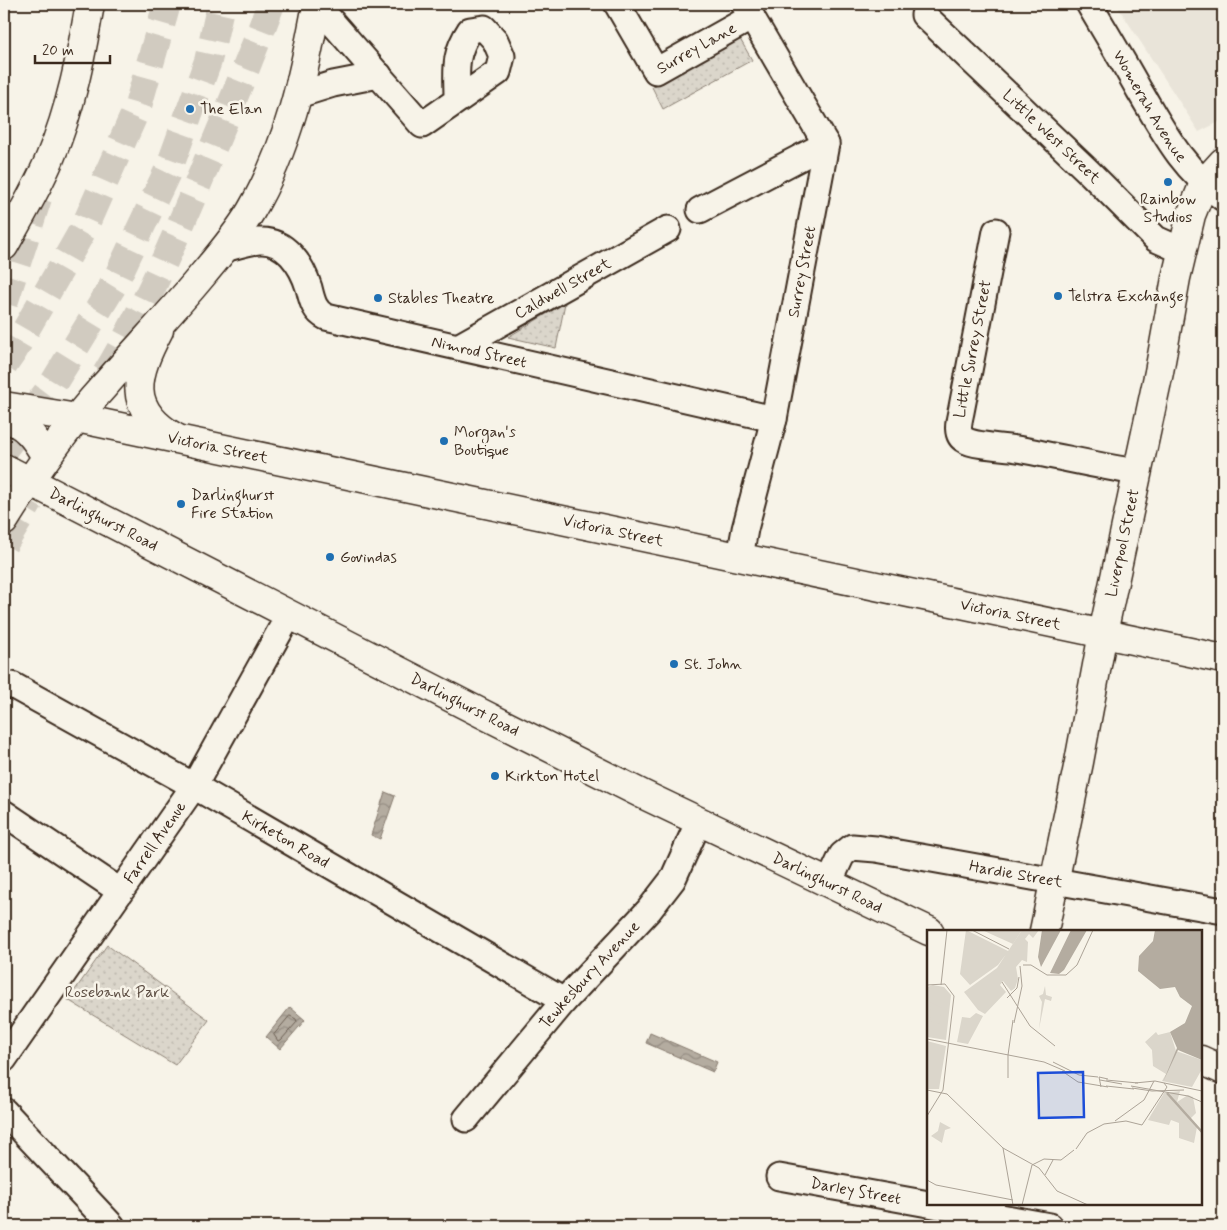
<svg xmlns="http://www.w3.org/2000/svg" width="1227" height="1230" viewBox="0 0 1227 1230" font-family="Mynerve,sans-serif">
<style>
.built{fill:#e9e4d9}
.grass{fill:url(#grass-dots);stroke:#8b8074}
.water{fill:url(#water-waves);stroke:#84786c}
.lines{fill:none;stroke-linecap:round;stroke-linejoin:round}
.shore{stroke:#6b5e52;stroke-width:1}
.primary-tunnel{stroke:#d1cbc0;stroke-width:28;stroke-dasharray:28 14;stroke-linecap:butt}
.highway-tunnel{stroke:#d1cbc0;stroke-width:28;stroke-dasharray:28 14;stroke-linecap:butt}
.street-casing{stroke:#3b2a1e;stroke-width:29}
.secondary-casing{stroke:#3b2a1e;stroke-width:31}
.primary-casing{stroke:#3b2a1e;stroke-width:31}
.street{stroke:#f7f3e8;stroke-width:25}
.secondary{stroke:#f7f3e8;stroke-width:28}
.primary{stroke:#f7f3e8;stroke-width:28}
.poi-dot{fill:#1f6fb2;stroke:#f7f3e8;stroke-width:2}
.labels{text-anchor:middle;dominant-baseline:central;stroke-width:5;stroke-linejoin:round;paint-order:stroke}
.street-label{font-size:16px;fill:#3b2a1e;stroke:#f7f3e8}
.poi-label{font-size:16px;fill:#3b2a1e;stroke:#f7f3e8;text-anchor:start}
.park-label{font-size:16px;fill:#5b4c41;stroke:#f7f3e8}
.inset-river{fill:none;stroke:#b4aca0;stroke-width:2.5}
.inset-road{fill:none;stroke:#aca397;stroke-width:1}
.view{fill:#1d4ed8;fill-opacity:0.15;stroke:#1d4ed8;stroke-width:2.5}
.inset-edge{fill:none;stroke:#3b2a1e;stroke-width:2.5}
</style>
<defs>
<pattern id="grass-dots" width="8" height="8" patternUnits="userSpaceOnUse" patternTransform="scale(1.25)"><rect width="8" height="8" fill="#dbd6cb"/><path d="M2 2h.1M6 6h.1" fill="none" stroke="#bdb8ae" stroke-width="1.8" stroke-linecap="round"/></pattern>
<pattern id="water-waves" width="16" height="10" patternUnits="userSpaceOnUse" patternTransform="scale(1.25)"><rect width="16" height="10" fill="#b4aca0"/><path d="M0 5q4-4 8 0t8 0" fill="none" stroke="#948c82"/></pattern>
</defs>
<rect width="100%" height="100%" fill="#f7f3e8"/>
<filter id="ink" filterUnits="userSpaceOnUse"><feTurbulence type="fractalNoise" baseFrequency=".02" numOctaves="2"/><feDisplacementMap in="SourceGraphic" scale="10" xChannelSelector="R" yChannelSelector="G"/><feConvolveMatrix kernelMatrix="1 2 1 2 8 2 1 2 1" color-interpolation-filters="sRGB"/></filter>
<g filter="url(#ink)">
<!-- built -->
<path class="built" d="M1116 4H1223V120L1199 132Z"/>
<!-- grass -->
<g class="grass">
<path d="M740 39 752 60 663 109 652 87Z"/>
<path d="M565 303 556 348 508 337Z"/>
<path d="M107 945 209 1020 175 1065 68 1000Z"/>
</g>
<!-- water -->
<g class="water">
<path d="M385 792 395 796 380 839 371 835Z"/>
<path d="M290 1007 305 1020 280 1049 266 1037Z"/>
<path d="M650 1033 717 1062 713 1072 646 1043Z"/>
</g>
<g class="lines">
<!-- shore -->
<path class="shore" d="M290 1016 296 1019 297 1022 281 1040 278 1041 274 1035Z"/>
<!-- primary-tunnel -->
<g class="primary-tunnel">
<path d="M4 365 13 352 84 228 138 106 167 4"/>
<path d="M4 449 51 387 114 284 170 166 208 61 221 4"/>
</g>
<!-- highway-tunnel -->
<g class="highway-tunnel">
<path d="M4 303 38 198"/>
<path d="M106 374C146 307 177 234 207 162 229 110 251 57 271 4"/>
<path d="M4 544 30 501"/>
</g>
<defs>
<g id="street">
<path id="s1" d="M617 4 656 71 752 17"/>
<path id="s2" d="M1089 4C1106 33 1123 61 1139 90 1165 134 1181 167 1223 198"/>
<path d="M317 5 422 125 498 72 502 56 495 40 484 28 470 30C453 56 457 70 457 99"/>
<path id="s3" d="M924 15 1090 173 1156 239 1183 251"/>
<path d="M298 95 333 84 379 75"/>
<path d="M700 210 826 144"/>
<path d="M996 231 961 412C959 421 955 435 965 440 975 446 1005 447 1017 449 1057 456 1097 466 1137 472"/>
<path id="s4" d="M224 249C235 246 247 242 259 241 285 239 302 265 309 288 312 300 314 311 326 317L774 419"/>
<path id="s5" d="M458 347 668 229"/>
<path id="s6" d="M740 557 745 529 774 419 826 144 744 4"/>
<path id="s7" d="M4 685H12L194 786 564 1001"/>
<path d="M4 813 120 891"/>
<path id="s8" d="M829 883 842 855 852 847 876 849 1223 911"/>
<path id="s9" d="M4 1059 194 786 289 615"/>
<path d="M4 1111 112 1226"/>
<path id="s10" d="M466 1119 564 1001 649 910 673 879 699 821"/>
<path id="s11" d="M779 1177 1050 1226"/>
</g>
<g id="secondary">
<path d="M159 330C136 374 124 408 176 438"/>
<path id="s12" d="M4 406 77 418 1223 659"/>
<path d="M4 418C25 423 36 439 46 457"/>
<path id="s13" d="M4 468 483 714 642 794 929 931"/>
<path id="s14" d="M1044 931 1079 762 1103 633 1159 372 1176 278 1191 215 1204 183 1223 162"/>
<path d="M1201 1060 1223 1070"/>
<path d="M985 1226 990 1204"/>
</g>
<g id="primary">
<path d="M4 246C20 217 37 189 50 158 71 109 81 56 90 4"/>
<path d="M4 521C34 473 67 427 105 385 138 347 173 311 205 272 221 253 238 233 251 211 288 148 304 75 317 4"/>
</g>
</defs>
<!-- street casing -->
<use href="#street" class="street-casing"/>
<!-- secondary casing -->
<use href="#secondary" class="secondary-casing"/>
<!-- primary casing -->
<use href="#primary" class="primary-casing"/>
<!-- street -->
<use href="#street" class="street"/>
<!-- secondary -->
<use href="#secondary" class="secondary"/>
<!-- primary -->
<use href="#primary" class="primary"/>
</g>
</g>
<!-- markers -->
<g class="poi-dot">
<circle cx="190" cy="109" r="5"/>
<circle cx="1168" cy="182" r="5"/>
<circle cx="1058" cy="296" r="5"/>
<circle cx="378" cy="298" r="5"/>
<circle cx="444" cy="441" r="5"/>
<circle cx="181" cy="504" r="5"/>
<circle cx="330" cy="557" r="5"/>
<circle cx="674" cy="664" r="5"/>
<circle cx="495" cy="776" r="5"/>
</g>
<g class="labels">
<!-- street labels -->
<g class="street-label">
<text stroke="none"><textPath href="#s1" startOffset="124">Surrey Lane</textPath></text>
<text stroke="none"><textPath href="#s2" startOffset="119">Womerah Avenue</textPath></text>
<text stroke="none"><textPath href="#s3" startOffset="176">Little West Street</textPath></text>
<text stroke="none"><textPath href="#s6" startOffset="292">Surrey Street</textPath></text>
<text stroke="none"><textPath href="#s5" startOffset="120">Caldwell Street</textPath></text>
<text transform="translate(973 349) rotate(-79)">Little Surrey Street</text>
<text stroke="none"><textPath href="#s4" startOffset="302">Nimrod Street</textPath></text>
<text stroke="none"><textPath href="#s12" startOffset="218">Victoria Street</textPath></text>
<text stroke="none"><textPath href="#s13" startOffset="112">Darlinghurst Road</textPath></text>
<text stroke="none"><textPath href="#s12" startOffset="622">Victoria Street</textPath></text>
<text stroke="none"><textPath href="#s14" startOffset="396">Liverpool Street</textPath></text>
<text stroke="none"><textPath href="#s12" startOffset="1028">Victoria Street</textPath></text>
<text stroke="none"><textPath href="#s13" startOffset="518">Darlinghurst Road</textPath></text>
<text stroke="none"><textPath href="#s7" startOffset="322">Kirketon Road</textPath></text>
<text stroke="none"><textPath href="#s9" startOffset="264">Farrell Avenue</textPath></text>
<text stroke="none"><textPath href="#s8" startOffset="210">Hardie Street</textPath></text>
<text stroke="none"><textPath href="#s13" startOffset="922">Darlinghurst Road</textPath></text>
<text stroke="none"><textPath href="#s10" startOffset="190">Tewkesbury Avenue</textPath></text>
<text stroke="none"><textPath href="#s11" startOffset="78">Darley Street</textPath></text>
</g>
<!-- poi labels -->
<g class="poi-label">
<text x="200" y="109">The Elan</text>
<text x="1168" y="199" text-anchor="middle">Rainbow<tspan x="1168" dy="18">Studios</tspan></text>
<text x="1068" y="296">Telstra Exchange</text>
<text x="388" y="298">Stables Theatre</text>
<text x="454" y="432">Morgan's<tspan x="454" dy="18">Boutique</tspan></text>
<text x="191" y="495">Darlinghurst<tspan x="191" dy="18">Fire Station</tspan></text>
<text x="340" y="557">Govindas</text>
<text x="684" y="664">St. John</text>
<text x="505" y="776">Kirkton Hotel</text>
</g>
<!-- park labels -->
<g class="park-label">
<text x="117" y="992">Rosebank Park</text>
</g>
</g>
<!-- overview -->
<g transform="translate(927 930)">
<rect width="275" height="275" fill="#f7f3e8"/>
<path d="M39 0 81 21 86 15 71 35 43 55 33 44ZM95 0H112L106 8 102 4 98 9 101 12 100 32 95 30 89 37 91 49 88 58 84 61 76 51 73 55 79 62 58 84 51 80 37 62 70 38ZM6 55 17 57 24 65 19 110 0 107V57ZM118 56 119 65 125 67 124 71 118 69 112 99 115 72 112 66 116 64ZM49 83 56 86 41 114 30 112 35 87 43 88ZM229 102 231 105 243 102 249 121 275 130V139L265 157 235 151 239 144 226 136 225 120 218 112ZM0 111 19 116 12 159H0ZM253 161 250 172 261 165 266 167 269 183 263 189 270 197 267 213 252 208V193L244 190 242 195 221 190 237 163ZM13 192 24 198 18 200 15 213 4 206 11 201Z" fill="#dbd6cb"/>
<path d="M3 72 15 78 12 94 4 91Z" fill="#dbd6cb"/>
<path d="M55 0H95L86 14ZM226 126a10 10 0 1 1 20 0a10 10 0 1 1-20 0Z" fill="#dbd6cb"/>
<path d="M115 0H134L114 37 111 27ZM144 0H160L137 40 132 44 123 43ZM228 0H275V130L251 120 236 152 250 118 243 102 258 93 265 76 253 67 248 57 233 59 211 41 212 26 226 11Z" fill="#b4aca0"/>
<path class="inset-river" d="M240 163 275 202"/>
<path class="inset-road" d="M45 0 82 19M96 35H104L120 45H139L150 35 166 0M75 52 103 96 128 116M0 55 18 54 27 66 16 160 0 186M14 55 20 0M80 68 90 58 92 47M87 93 95 56 93 36M0 109 117 132 138 141M81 125 86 90M81 125V148M126 132 152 145 171 147M135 141 151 152 181 157M173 150 195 154M179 150 211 153M208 153 228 151 275 161M179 156 207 159M204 156 261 166 275 172M174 157 172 147 181 149M205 158 225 161 257 160M0 160 20 164 76 218 112 238 130 261 161 275M188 191 217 170 227 151M76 218 86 275M149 219 160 203 177 194 199 191 215 195 240 157 237 153M105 235 117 229 134 230 147 220M118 245 126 230M0 250 9 255 86 270M95 275 105 235"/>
<path class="view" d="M156 142 157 187 112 188 111 143Z"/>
<rect width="275" height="275" class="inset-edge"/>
</g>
<!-- margin -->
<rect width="1227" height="1230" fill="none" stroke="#f7f3e8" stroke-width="20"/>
<rect x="10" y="10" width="1207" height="1210" fill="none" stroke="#3b2a1e" stroke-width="2" filter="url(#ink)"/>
<!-- scale -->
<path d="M35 55v8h75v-8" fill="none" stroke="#3b2a1e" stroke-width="2.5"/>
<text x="42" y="55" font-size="15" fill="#3b2a1e" stroke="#f7f3e8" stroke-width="4" paint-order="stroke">20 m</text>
</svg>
